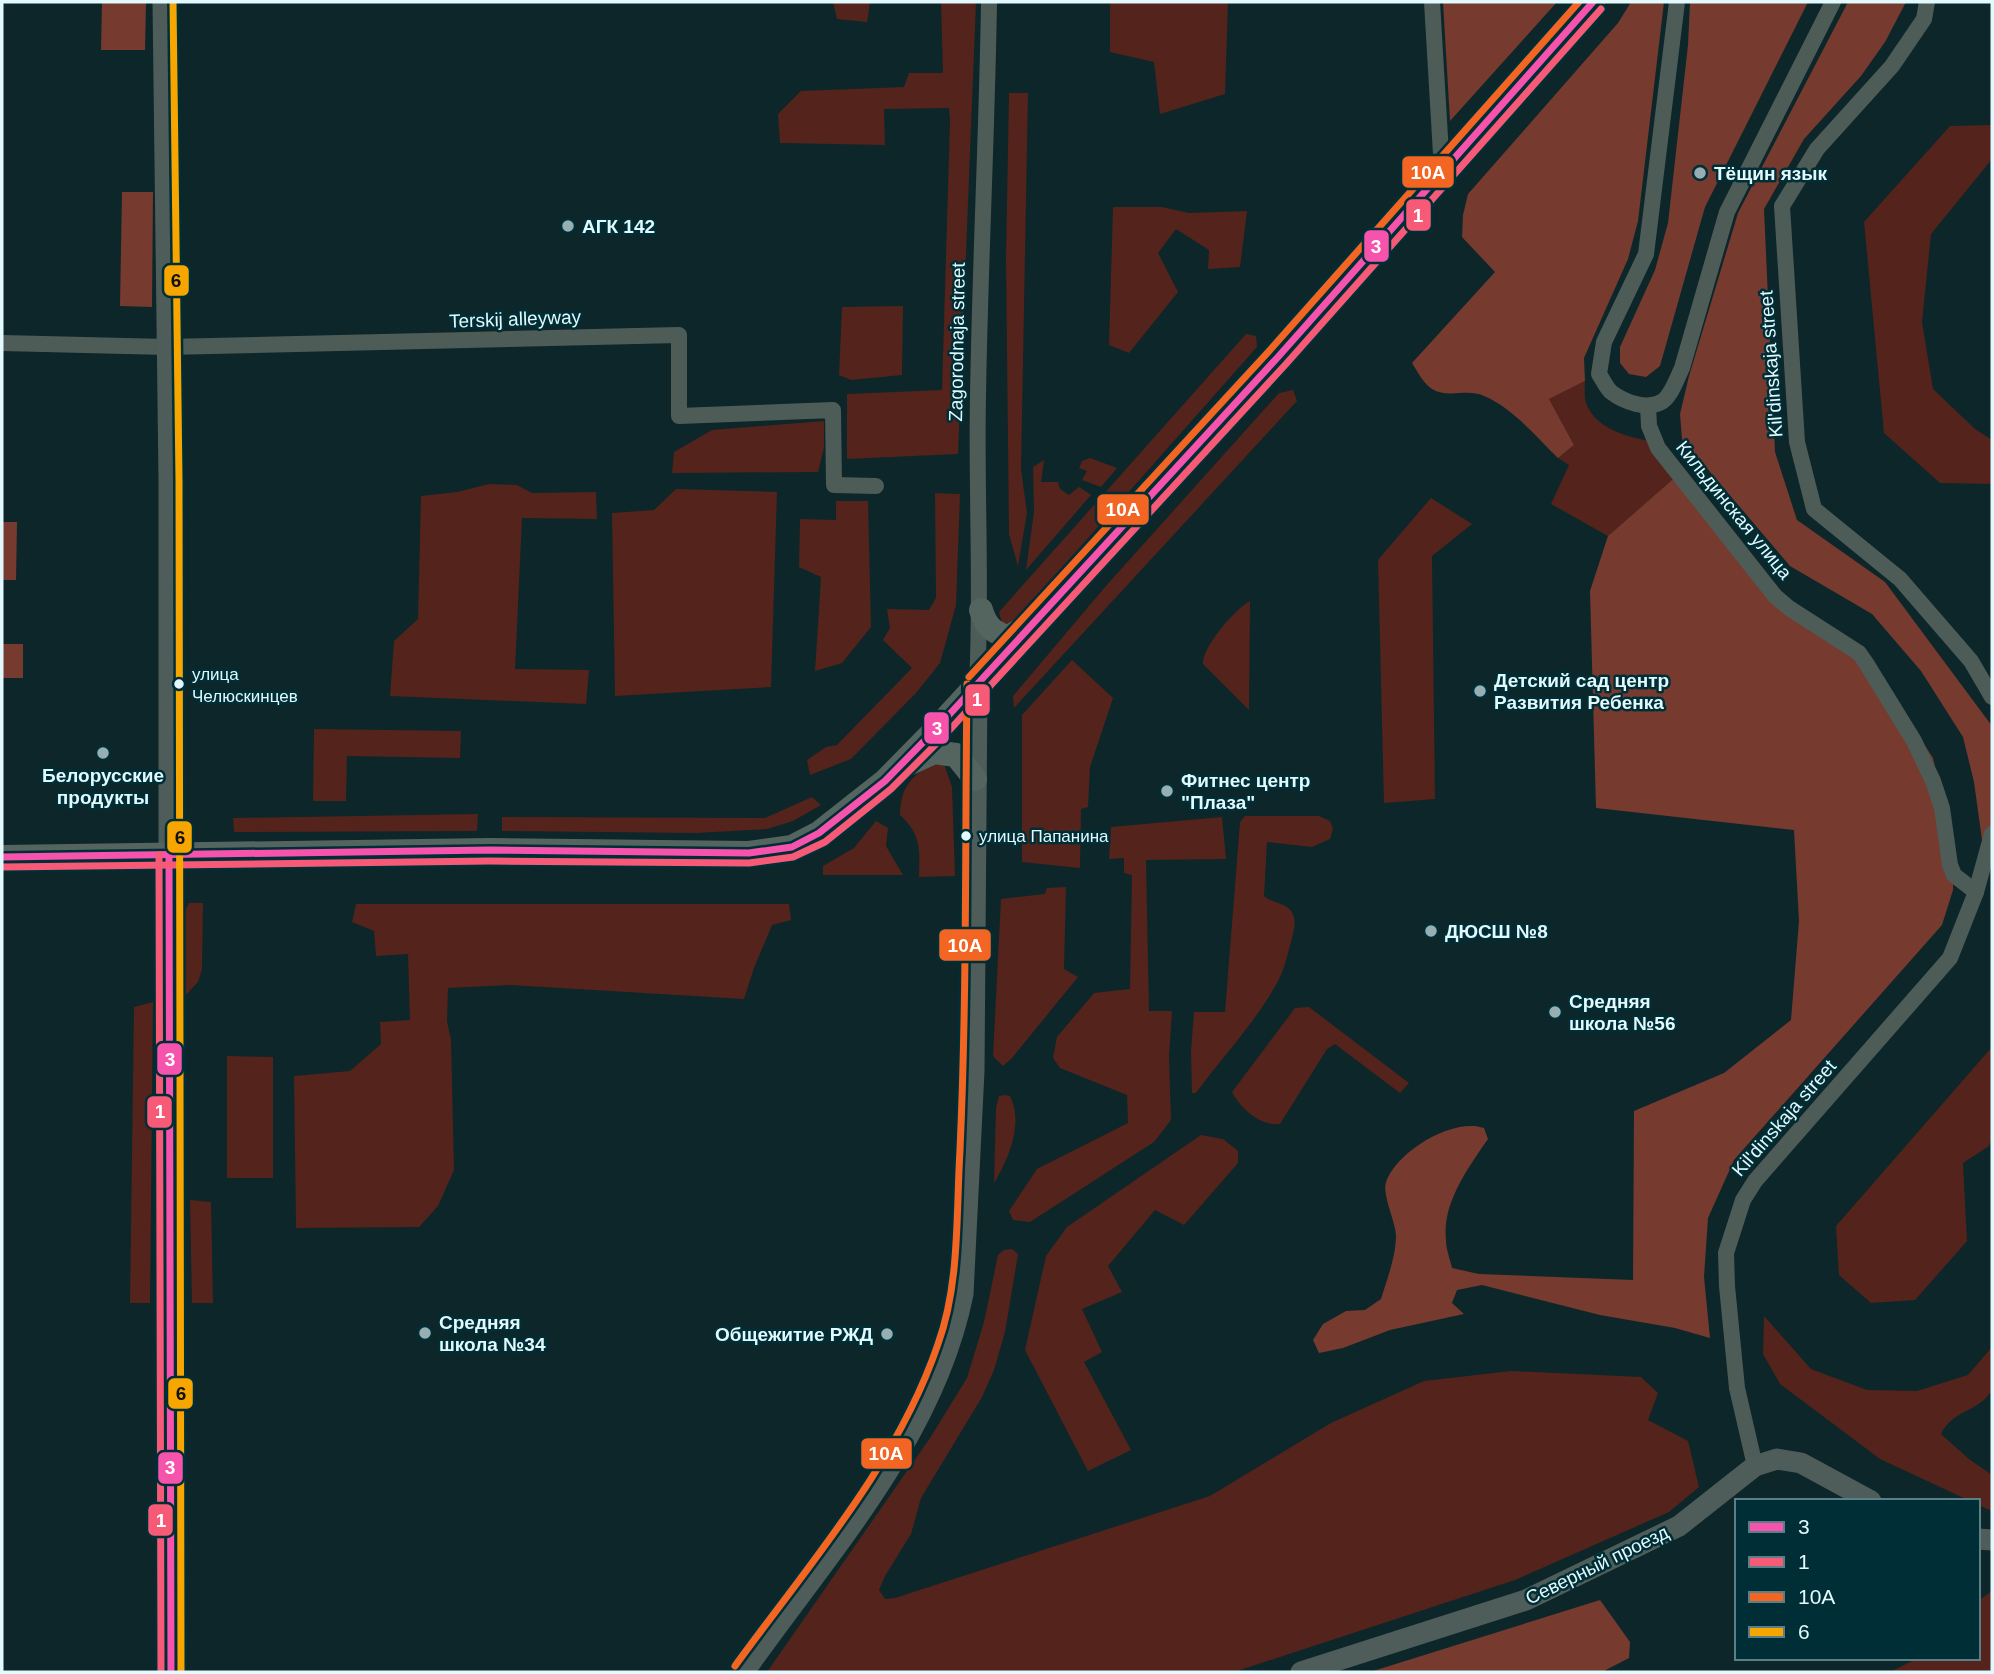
<svg xmlns="http://www.w3.org/2000/svg" width="1994" height="1674" viewBox="0 0 1994 1674" font-family="Helvetica,sans-serif">
<style>
.green{fill:#54231b}
.forest{fill:#773a2f}
.lines{fill:none;stroke-linecap:round;stroke-linejoin:round}
.street{stroke:#4e5c57;stroke-width:16}
.secondary{stroke:#4e5d59;stroke-width:21}
.primary{stroke:#546560;stroke-width:24}
.bus-1-casing{stroke:#002e36;stroke-width:12}
.bus-2-casing{stroke:#002e36;stroke-width:12}
.bus-3-casing{stroke:#002e36;stroke-width:12}
.bus-4-casing{stroke:#002e36;stroke-width:12}
.bus-1{stroke:#f653ac;stroke-width:7}
.bus-2{stroke:#f75a77;stroke-width:7}
.bus-3{stroke:#f26522;stroke-width:7}
.bus-4{stroke:#f7a600;stroke-width:7}
.poi-dot{fill:#97afb3;stroke:#002e36;stroke-width:2.5}
.bus-dot{fill:#e2f9fd;stroke:#002e36;stroke-width:2.5}
.labels{text-anchor:middle;dominant-baseline:central;stroke-width:5;stroke-linejoin:round;paint-order:stroke}
.bus-label{font-size:17px;fill:#e2f9fd;stroke:#002e36;text-anchor:start}
.poi-label{font-size:19px;font-weight:bold;fill:#e2f9fd;stroke:#002e36;text-anchor:start}
.street-label{font-size:19px;fill:#e2f9fd;stroke:#002e36}
.line-badge{stroke:#002e36;stroke-width:2.5}
.badge-label{font-size:19px;text-anchor:middle;font-weight:bold;fill:#fff}
.pale-badge-label{font-size:19px;text-anchor:middle;font-weight:bold;fill:#111}
</style>
<rect width="100%" height="100%" fill="#0d2629"/>
<!-- green -->
<g class="green">
<path d="M833 2H870L867 22 837 19Z"/>
<path d="M941 2H976L958 454 847 459V394L942 390 950 121 949 108 884 109 885 145 780 143 778 114 801 91 904 87 909 73H943Z"/>
<path d="M1110 2H1228L1225 94 1160 114 1154 62 1110 52Z"/>
<path d="M1009 93H1028L1021 469 1027 513 1018 566 1009 534 1006 258Z"/>
<path d="M1992 125V159L1931 234 1922 322 1933 389 1975 429 1992 440V484L1940 483 1884 433 1864 222 1950 126Z"/>
<path d="M1113 207H1162L1189 213 1247 211 1240 267 1208 269 1209 250 1176 229 1158 253 1178 292 1129 353 1109 345Z"/>
<path d="M903 306 902 375 851 380 839 375 842 307Z"/>
<path d="M1246 334 1256 336 1257 347 1012 624 1002 623 999 612Z"/>
<path d="M1585 381C1585 387 1584 397 1586 403 1597 432 1633 438 1660 443L1680 473 1608 536 1551 504 1569 465 1558 458 1574 445 1549 399Z"/>
<path d="M1293 390 1297 401 1014 708 1013 696 1105 587 1279 393Z"/>
<path d="M824 421V448L818 472 672 473 674 452 712 430Z"/>
<path d="M1090 458 1117 468 1101 487 1082 480 1087 471 1079 468 1082 461Z"/>
<path d="M1044 460 1041 482H1058L1060 489 1069 495 1079 487 1091 495 1026 570 1034 512 1033 467Z"/>
<path d="M489 484 517 485 532 493 596 492 597 519 522 518 515 669 589 670 586 704 390 696 394 641 418 619 421 496 457 492Z"/>
<path d="M676 489 777 492 771 687 615 696 612 513 654 510Z"/>
<path d="M935 493 960 494 956 605 940 663 916 693 851 759 810 775 807 760 826 747 837 745 912 668 883 640 890 628 887 609 929 610 936 598Z"/>
<path d="M1431 498 1472 524 1432 556 1435 799 1384 803 1378 560Z"/>
<path d="M836 501H868L871 627 842 663 815 671 821 577 799 567 800 519 836 520Z"/>
<path d="M1250 601 1249 710 1203 664C1201 648 1236 608 1250 601Z"/>
<path d="M1072 660 1113 698 1090 767 1088 807 1081 809 1080 868 1022 862V715Z"/>
<path d="M314 729 461 731 460 758 347 756 346 801H313Z"/>
<path d="M931 763 944 764 952 787 955 876 919 877C920 850 921 834 900 815 901 787 909 780 931 763Z"/>
<path d="M812 797 821 805 793 821 767 829 696 833 502 831V817L765 818Z"/>
<path d="M478 814 477 831 234 832 233 818Z"/>
<path d="M1245 816H1319L1330 821 1333 829 1330 839 1312 847 1267 842 1264 896C1271 903 1285 902 1291 911 1298 920 1293 933 1291 942 1287 956 1284 971 1277 983 1255 1023 1223 1056 1196 1093H1192L1191 1052 1194 1012H1225L1240 822Z"/>
<path d="M1222 817 1226 859 1146 860 1149 1011H1172L1169 1056 1171 1120 1154 1142 1030 1222 1013 1220 1009 1211 1037 1169 1128 1123 1127 1095 1060 1068 1053 1058 1057 1037 1094 993 1130 989 1132 875 1124 873V858L1109 859 1111 827Z"/>
<path d="M876 821 888 828 886 846 903 875H823V866L854 848Z"/>
<path d="M1066 887 1064 969 1078 977 1012 1058 1003 1066 993 1056 1001 899 1045 894 1047 888Z"/>
<path d="M189 903H203L202 969 198 982 184 997 181 917Z"/>
<path d="M356 904H789L791 920 772 925 754 968 744 999 510 985 448 988 447 1021 451 1040 454 1170 438 1206 419 1227 296 1228 294 1076 350 1071 381 1044 380 1022 410 1020 408 954 376 956 374 931 352 922Z"/>
<path d="M153 1002 150 1303H130L134 1007Z"/>
<path d="M1309 1007 1409 1083 1400 1093 1335 1044 1327 1049 1280 1124C1260 1126 1241 1109 1232 1092L1295 1008Z"/>
<path d="M1992 1047V1137L1989 1146 1963 1163 1967 1241 1915 1300 1871 1303 1839 1275 1836 1226Z"/>
<path d="M227 1056 273 1057V1178H227Z"/>
<path d="M1005 1095 1010 1096C1024 1124 1008 1159 994 1183L996 1108 999 1096Z"/>
<path d="M1201 1135 1223 1139 1238 1151V1163L1184 1225 1155 1210 1108 1266 1122 1292 1082 1309 1102 1352 1084 1362 1131 1450 1088 1471 1025 1350 1046 1256 1067 1227Z"/>
<path d="M190 1200 211 1202 213 1303H192Z"/>
<path d="M1012 1249 1018 1254 1005 1332 994 1370 982 1397 921 1498 911 1534 885 1576 879 1590 885 1599 895 1598 1210 1496 1331 1423 1424 1381 1511 1371 1641 1377 1658 1393 1648 1420 1688 1441 1699 1487 1669 1512 1515 1580 1234 1672H767L930 1438 967 1378 984 1322 998 1255 1004 1250Z"/>
<path d="M1764 1316 1811 1369 1867 1390 1917 1391 1968 1375 1992 1347C1992 1357 1994 1383 1991 1391 1982 1410 1952 1410 1941 1434L1969 1459 1992 1475V1511L1978 1505V1501H1970L1880 1459 1780 1384 1763 1354Z"/>
<path d="M1992 1591V1672H1890L1918 1658H1978V1601Z"/>
</g>
<!-- forest -->
<g class="forest">
<path d="M102 2H146L145 50H101Z"/>
<path d="M1443 2H1557L1450 121Z"/>
<path d="M1631 2H1664L1638 221 1628 259 1584 358 1585 381 1549 399 1574 445 1558 458C1536 437 1513 408 1484 396 1467 388 1448 399 1432 389 1424 384 1417 371 1412 363L1495 272 1462 237 1463 215 1468 194 1618 23Z"/>
<path d="M1690 2H1808L1705 207 1660 366 1646 377 1629 374 1620 363V347L1655 270 1668 223 1688 45Z"/>
<path d="M1848 2H1906L1885 42 1861 76 1804 139 1764 209 1775 452 1797 520 1885 582 1992 726V828L1982 840 1974 782 1963 737 1921 671 1872 614 1790 566 1682 439 1680 414 1689 376 1738 213Z"/>
<path d="M122 192H153L152 307 120 306Z"/>
<path d="M1680 473 1765 585 1851 641 1896 701 1933 758 1954 849 1953 890 1942 925 1734 1160 1708 1218 1704 1277 1710 1338 1675 1328 1600 1315 1482 1285 1457 1290 1452 1303 1464 1314 1390 1330 1343 1348 1319 1353 1313 1340 1323 1324 1346 1311 1365 1310 1381 1299C1387 1279 1396 1257 1396 1235 1395 1220 1382 1195 1386 1182 1396 1152 1453 1117 1484 1128L1488 1139C1468 1168 1442 1203 1446 1240 1446 1249 1450 1259 1452 1268L1479 1274 1633 1280 1634 1111 1724 1073 1791 1020 1799 921 1794 830 1596 808 1590 591 1608 536Z"/>
<path d="M2 522H17L16 580H2Z"/>
<rect x="2" y="644" width="21" height="34"/>
<path d="M1600 1600 1630 1642 1629 1658 1602 1672H1370Z"/>
</g>
<g class="lines">
<!-- street -->
<g class="street">
<path d="M1432 2 1442 171"/>
<path d="M1677 2 1646 254 1604 342 1599 374C1603 380 1606 387 1611 392 1624 402 1648 411 1663 401 1672 394 1677 378 1682 368L1727 212 1833 2"/>
<path d="M1927 2 1924 19 1892 66 1817 149 1782 206 1797 442 1814 509 1900 579 1971 661 1992 697"/>
<path d="M2 343 167 347 679 335V416L833 410 834 485 876 486"/>
<path d="M1648 406 1649 426 1658 448 1775 596 1789 608 1859 653 1866 663 1914 741 1933 781 1942 808 1950 865 1954 875 1976 892"/>
<path d="M977 684C982 588 976 492 978 396 980 265 987 133 989 2"/>
<path d="M1755 1466 1737 1388 1727 1286 1726 1253 1743 1200 1755 1181 1950 958 1976 892 1992 834"/>
</g>
<!-- secondary -->
<g class="secondary">
<path d="M163 2 169 480V855"/>
<path d="M1978 1539 1992 1540"/>
<path d="M744 1672C826 1555 934 1439 963 1294L974 1071 977 684"/>
<path d="M1301 1672 1526 1600 1679 1526 1755 1466 1777 1459 1801 1463 1871 1501"/>
</g>
<!-- primary -->
<g class="primary">
<path d="M981 610C986 626 992 632 1008 637L1028 626"/>
<path d="M908 764 934 752 956 755 975 779"/>
<path d="M169 855 171 1672"/>
<path d="M2 857 490 850 749 853 792 847 819 833 885 781 936 729 1278 357 1593 2"/>
</g>
<defs>
<g id="bus-1">
<path d="M169 855 171 1672"/>
<path d="M2 857 490 850 749 853 792 847 819 833 885 781 936 729 1278 357 1593 2"/>
</g>
<g id="bus-2">
<path d="M159 855 161 1672"/>
<path d="M2 867 490 861 749 863 793 857 825 842 891 789 944 736 1286 364 1601 9"/>
</g>
<g id="bus-3">
<path d="M969 677 1270 350 1579 2"/>
<path d="M735 1666C809 1564 897 1465 938 1344 960 1283 956 1215 960 1150 967 995 965 839 967 684"/>
</g>
<path id="bus-4" d="M173 2 179 480 181 1672"/>
</defs>
<!-- bus-1 casing -->
<use href="#bus-1" class="bus-1-casing"/>
<!-- bus-2 casing -->
<use href="#bus-2" class="bus-2-casing"/>
<!-- bus-3 casing -->
<use href="#bus-3" class="bus-3-casing"/>
<!-- bus-4 casing -->
<use href="#bus-4" class="bus-4-casing"/>
<!-- bus-1 -->
<use href="#bus-1" class="bus-1"/>
<!-- bus-2 -->
<use href="#bus-2" class="bus-2"/>
<!-- bus-3 -->
<use href="#bus-3" class="bus-3"/>
<!-- bus-4 -->
<use href="#bus-4" class="bus-4"/>
</g>
<!-- markers -->
<g class="poi-dot">
<circle cx="1700" cy="173" r="7"/>
<circle cx="568" cy="226" r="7"/>
<circle cx="1480" cy="691" r="7"/>
<circle cx="103" cy="753" r="7"/>
<circle cx="1167" cy="791" r="7"/>
<circle cx="1431" cy="931" r="7"/>
<circle cx="1555" cy="1012" r="7"/>
<circle cx="425" cy="1333" r="7"/>
<circle cx="887" cy="1334" r="7"/>
</g>
<g class="bus-dot">
<circle cx="179" cy="684" r="6"/>
<circle cx="966" cy="836" r="6"/>
</g>
<g class="labels">
<!-- bus labels -->
<g class="bus-label">
<text x="192" y="674">улица<tspan x="192" dy="22">Челюскинцев</tspan></text>
<text x="979" y="836">улица Папанина</text>
</g>
<!-- poi labels -->
<g class="poi-label">
<text x="1714" y="173">Тёщин язык</text>
<text x="582" y="226">АГК 142</text>
<text x="1494" y="680">Детский сад центр<tspan x="1494" dy="22">Развития Ребенка</tspan></text>
<text x="103" y="775" text-anchor="middle">Белорусские<tspan x="103" dy="22">продукты</tspan></text>
<text x="1181" y="780">Фитнес центр<tspan x="1181" dy="22">"Плаза"</tspan></text>
<text x="1445" y="931">ДЮСШ №8</text>
<text x="1569" y="1001">Средняя<tspan x="1569" dy="22">школа №56</tspan></text>
<text x="439" y="1322">Средняя<tspan x="439" dy="22">школа №34</tspan></text>
<text x="873" y="1334" text-anchor="end">Общежитие РЖД</text>
</g>
<!-- street labels -->
<g class="street-label">
<text transform="translate(515 319) rotate(-2)">Terskij alleyway</text>
<text transform="translate(957 342) rotate(-89)">Zagorodnaja street</text>
<text transform="translate(1771 364) rotate(-94)">Kil'dinskaja street</text>
<text transform="translate(1734 510) rotate(51)">Кильдинская улица</text>
<text transform="translate(1784 1118) rotate(-49)">Kil'dinskaja street</text>
<text transform="translate(1597 1565) rotate(-26)">Северный проезд</text>
</g>
</g>
<g class="line-badge">
<rect x="1401" y="155" width="54" height="34" rx="7" fill="#f26522"/>
<rect x="1405" y="198" width="27" height="34" rx="7" fill="#f75a77"/>
<rect x="1363" y="229" width="27" height="34" rx="7" fill="#f653ac"/>
<rect x="163" y="264" width="27" height="33" rx="7" fill="#f7a600"/>
<rect x="1096" y="493" width="54" height="33" rx="7" fill="#f26522"/>
<rect x="964" y="683" width="27" height="34" rx="7" fill="#f75a77"/>
<rect x="923" y="711" width="27" height="34" rx="7" fill="#f653ac"/>
<rect x="166" y="820" width="27" height="34" rx="7" fill="#f7a600"/>
<rect x="938" y="928" width="54" height="34" rx="7" fill="#f26522"/>
<rect x="156" y="1042" width="27" height="34" rx="7" fill="#f653ac"/>
<rect x="146" y="1095" width="27" height="34" rx="7" fill="#f75a77"/>
<rect x="167" y="1377" width="27" height="33" rx="7" fill="#f7a600"/>
<rect x="860" y="1437" width="53" height="33" rx="7" fill="#f26522"/>
<rect x="157" y="1451" width="27" height="34" rx="7" fill="#f653ac"/>
<rect x="147" y="1503" width="27" height="34" rx="7" fill="#f75a77"/>
</g>
<g class="badge-label">
<text x="1428" y="179">10А</text>
<text x="1418" y="222">1</text>
<text x="1376" y="253">3</text>
<text x="1123" y="516">10А</text>
<text x="977" y="706">1</text>
<text x="937" y="735">3</text>
<text x="965" y="952">10А</text>
<text x="170" y="1066">3</text>
<text x="160" y="1118">1</text>
<text x="886" y="1460">10А</text>
<text x="170" y="1474">3</text>
<text x="161" y="1527">1</text>
</g>
<g class="pale-badge-label">
<text x="176" y="287">6</text>
<text x="180" y="844">6</text>
<text x="181" y="1400">6</text>
</g>
<!-- border -->
<rect width="1994" height="1674" fill="none" stroke="#e2f9fd" stroke-width="7"/>
<!-- legend -->
<rect x="1735" y="1499" width="245" height="161" fill="#002e36" stroke="#5a7f86" stroke-width="2"/>
<rect x="1749" y="1522" width="35" height="10" fill="#f653ac" stroke="#5a7f86" stroke-width="2"/>
<text x="1798" y="1534" font-size="21" fill="#e2f9fd">3</text>
<rect x="1749" y="1557" width="35" height="10" fill="#f75a77" stroke="#5a7f86" stroke-width="2"/>
<text x="1798" y="1569" font-size="21" fill="#e2f9fd">1</text>
<rect x="1749" y="1592" width="35" height="10" fill="#f26522" stroke="#5a7f86" stroke-width="2"/>
<text x="1798" y="1604" font-size="21" fill="#e2f9fd">10А</text>
<rect x="1749" y="1627" width="35" height="10" fill="#f7a600" stroke="#5a7f86" stroke-width="2"/>
<text x="1798" y="1639" font-size="21" fill="#e2f9fd">6</text>
</svg>
